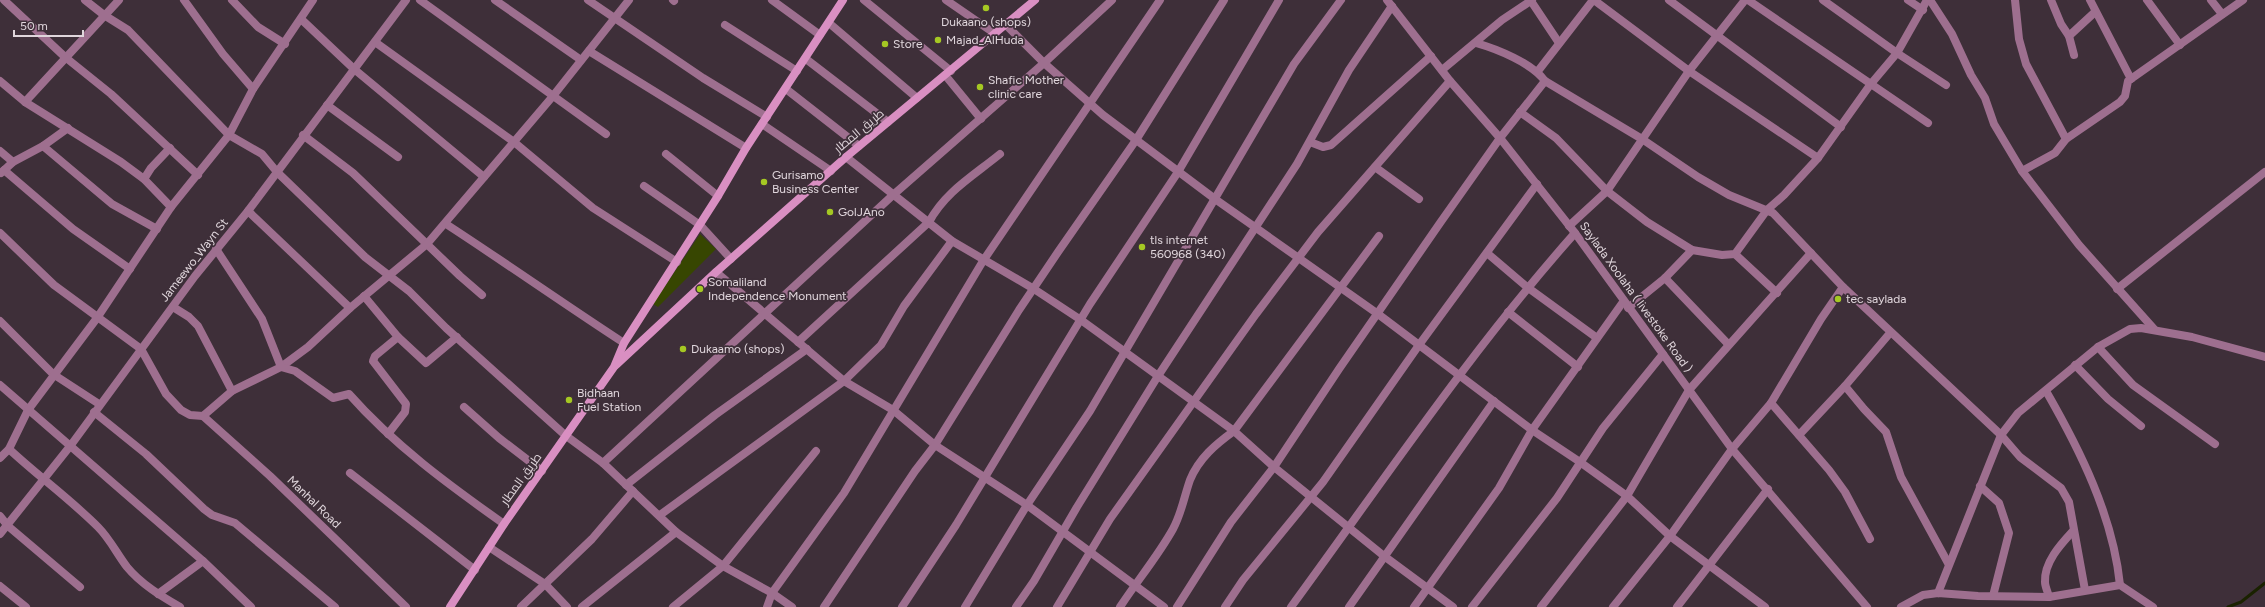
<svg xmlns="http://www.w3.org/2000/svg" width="2265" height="607" viewBox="0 0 2265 607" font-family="Figtree,Cairo,sans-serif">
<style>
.green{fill:#374601}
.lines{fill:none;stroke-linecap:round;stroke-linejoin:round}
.stream{stroke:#1a2200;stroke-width:3}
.minor{stroke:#9e6f8f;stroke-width:8}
.tertiary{stroke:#9e6f8f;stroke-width:8}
.secondary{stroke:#d98fc2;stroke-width:8}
.poi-dot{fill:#a5c823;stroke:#3e2f39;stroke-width:1.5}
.labels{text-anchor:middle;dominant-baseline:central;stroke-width:3.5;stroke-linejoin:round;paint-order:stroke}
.poi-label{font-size:12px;fill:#e0d6dc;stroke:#3e2f39;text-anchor:start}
.street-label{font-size:12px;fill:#e0d6dc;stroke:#3e2f39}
</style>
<rect width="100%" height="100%" fill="#3e2f39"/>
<!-- green -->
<path class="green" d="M700 234 716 249 658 307 653 304Z"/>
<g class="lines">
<!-- stream -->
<path class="stream" d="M2228 607 2241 602 2265 583"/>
<!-- minor -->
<g class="minor">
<path d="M4 0 65 57 111 94 198 175"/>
<path d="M85 0 104 15 128 30 229 135 262 154 277 172 365 257 409 291 446 328 565 435 603 463 676 532 723 566 772 593 792 607"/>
<path d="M184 0 223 54 253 89"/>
<path d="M232 0 258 27 285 44"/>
<path d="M420 0 606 134"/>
<path d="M495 0 581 60"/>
<path d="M588 0 703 78 767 117"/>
<path d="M673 0 674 1"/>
<path d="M772 0 820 35"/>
<path d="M864 0 951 71"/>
<path d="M946 0 994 33"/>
<path d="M1594 0 1689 71 1818 158"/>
<path d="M1669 0 1841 127"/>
<path d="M1748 0 1928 123"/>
<path d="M1823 0 1897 53 1946 85"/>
<path d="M1908 0 1923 10"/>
<path d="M1930 0 1952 34 1971 75 1985 98 1994 124 2022 171 2055 153 2066 139 2120 102 2125 96 2128 81 2243 0"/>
<path d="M2015 0 2019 39 2026 64 2066 139"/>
<path d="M2051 0 2061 24 2069 36 2074 55"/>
<path d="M2090 0 2131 79"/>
<path d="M2147 0 2180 45"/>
<path d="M2211 0 2222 14"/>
<path d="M1531 1 1559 43"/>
<path d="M301 19 354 69 484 177"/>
<path d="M829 23 917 98"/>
<path d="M725 25 797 71"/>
<path d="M1006 25 1044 63 1103 115 1215 199 1378 314 1532 430 1580 462 1627 496 1670 536 1765 607"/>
<path d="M2069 36 2095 12"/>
<path d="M375 42 514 142 593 208 677 262"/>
<path d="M1476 43C1497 49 1532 63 1545 81L1642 139 1698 177 1729 195 1773 213 1843 287 2001 435 2020 457 2061 488 2069 502 2085 590"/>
<path d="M589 51 746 148"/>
<path d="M806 59 888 122"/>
<path d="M1442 70 1502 20 1532 0"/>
<path d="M1538 71 1593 0"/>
<path d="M945 75 981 119"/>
<path d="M0 81 25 102 121 162 144 179 171 207"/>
<path d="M786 89 859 146"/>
<path d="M25 102 119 0"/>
<path d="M327 105 398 157"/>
<path d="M1520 112 1556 138 1607 191 1647 222 1692 250 1722 255 1735 254 1767 210 1784 195 1818 158 1870 85 1897 53 1927 0"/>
<path d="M762 124 831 171"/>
<path d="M303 135 353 173 460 276 482 295"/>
<path d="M1310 142 1323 147 1331 145 1431 56"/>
<path d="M43 146 112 204 157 229"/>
<path d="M0 151 13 162"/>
<path d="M666 154 718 196"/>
<path d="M846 157 952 241 1034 289 1081 320 1234 431 1274 467 1384 556 1453 607"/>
<path d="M1375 167 1419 199"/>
<path d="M4 170 73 229 130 269"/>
<path d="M2022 171 2079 245 2154 329"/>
<path d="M1 173 13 162 43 146 68 128"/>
<path d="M144 179 151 168 170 148"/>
<path d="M644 186 700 225 731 259"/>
<path d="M248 211 350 308"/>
<path d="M446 224C506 263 564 304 624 343"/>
<path d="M1569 226 1607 191 1689 71 1745 0"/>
<path d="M0 233 54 285 141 349 166 394 181 410 190 415 203 416 232 391 281 367 308 347 350 308 427 244 553 96 629 0"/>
<path d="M216 249 262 319 281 367 295 371 333 398 349 394C394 445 449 485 504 524"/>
<path d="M1487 253 1527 287 1597 338"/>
<path d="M1735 254 1777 293"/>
<path d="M716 272 844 381 893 410 935 445 1027 505 1164 607"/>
<path d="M1665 278 1728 344"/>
<path d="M1843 287 1821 319 1771 403 1829 470 1845 492 1870 539"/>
<path d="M2117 289 2265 172"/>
<path d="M364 296 398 337"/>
<path d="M173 307 189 317 198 326 232 391"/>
<path d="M1628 308 1665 278 1692 250"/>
<path d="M1508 312 1578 367"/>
<path d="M0 321 53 374 99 404"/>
<path d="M798 342 929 222C945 192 973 176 1000 154"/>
<path d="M2098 347 2133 385 2215 444"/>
<path d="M2075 365 2108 399 2141 426"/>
<path d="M0 385 203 561 251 607"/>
<path d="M1845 386 1864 409 1886 432 1901 477 1948 563"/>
<path d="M2046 391C2080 450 2113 516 2120 585"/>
<path d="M464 407 499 438 542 471"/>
<path d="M94 412 146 454 204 509 212 515 235 523 335 607"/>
<path d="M203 416 270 476 406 607"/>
<path d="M388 434 405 412 406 404 373 361 375 356 398 337 426 363 457 337"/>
<path d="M1799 435 1845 386 1890 333"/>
<path d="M9 449C38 476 70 499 98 527 110 539 117 554 127 567 141 584 161 596 180 607"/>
<path d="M1732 449 1771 403"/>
<path d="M0 458 9 449 28 410 97 318 171 207 229 135 253 89 313 0"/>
<path d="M603 463 893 195 1044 63 1112 0"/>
<path d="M350 473 475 570"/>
<path d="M626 485 715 415 807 349"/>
<path d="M1980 486 1999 503 2009 533 1993 596"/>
<path d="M660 515 844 381 881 345 904 306 952 241"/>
<path d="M0 516 8 526 80 587"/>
<path d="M0 534 71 445 195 276 248 211 406 0"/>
<path d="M489 547 545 584 567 607"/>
<path d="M0 586 26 607"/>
<path d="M1938 593 2001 435 2018 413 2098 347 2130 329 2141 328 2192 337 2265 357"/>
<path d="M158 594 203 561"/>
<path d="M2049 597C2048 592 2045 587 2045 582 2044 562 2061 544 2073 531"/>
<path d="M521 607 592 539 633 491"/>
<path d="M582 607 676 532"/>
<path d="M673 607 723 566 816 451"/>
<path d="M767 607 772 593 844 493 983 261 1160 0"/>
<path d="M824 607 915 471 935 445 1019 310 1058 252 1136 140 1224 0"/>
<path d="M902 607 956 525 1090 304 1178 172 1279 0"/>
<path d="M965 607 1027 505 1090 411 1294 64 1341 0"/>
<path d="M1016 607 1034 581 1077 507 1158 376 1297 164 1349 70 1392 6"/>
<path d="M1057 607 1110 519 1256 314 1318 232 1450 81"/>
<path d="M1120 607C1137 581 1158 556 1173 529 1182 512 1184 497 1190 480 1199 458 1216 444 1234 431L1379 236"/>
<path d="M1177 607 1231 522 1274 467 1339 369 1440 223 1500 138 1545 81"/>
<path d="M1225 607 1243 580 1323 482 1419 345 1537 184"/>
<path d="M1291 607C1384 480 1471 350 1575 233"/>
<path d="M1349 607 1494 401"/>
<path d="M1414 607 1499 488 1532 430 1623 302"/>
<path d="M1472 607 1557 498 1603 428 1663 354"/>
<path d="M1541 607 1627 496 1689 390 1811 253"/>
<path d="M1677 607 1768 489"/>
</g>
<!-- tertiary -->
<g class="tertiary">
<path d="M1387 0 1450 81 1500 138 1575 233 1732 449 1867 607"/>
<path d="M1613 607 1670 536 1732 449"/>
<path d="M1901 607 1923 595 1938 593 1978 596 2049 597 2120 585 2153 607"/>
</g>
<!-- secondary -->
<g class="secondary">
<path d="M616 365 716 272 846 157 1035 0"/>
<path d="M450 607 504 524 614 367 624 343 718 196 746 148 843 0"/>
</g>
</g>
<!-- markers -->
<g class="poi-dot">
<circle cx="986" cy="8" r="4"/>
<circle cx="938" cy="40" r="4"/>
<circle cx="885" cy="44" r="4"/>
<circle cx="980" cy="87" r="4"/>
<circle cx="764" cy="182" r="4"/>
<circle cx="830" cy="212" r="4"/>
<circle cx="1142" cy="247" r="4"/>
<circle cx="700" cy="289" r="4"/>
<circle cx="1838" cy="299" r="4"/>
<circle cx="683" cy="349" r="4"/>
<circle cx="569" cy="400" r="4"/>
</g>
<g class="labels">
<!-- poi labels -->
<g class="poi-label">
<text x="986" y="22" text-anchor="middle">Dukaano (shops)</text>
<text x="946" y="40">Majad_AlHuda</text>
<text x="893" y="44">Store</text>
<text x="988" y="80">Shafic Mother<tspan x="988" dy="14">clinic care</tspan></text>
<text x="772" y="175">Gurisamo<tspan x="772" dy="14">Business Center</tspan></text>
<text x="838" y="212">GolJAno</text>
<text x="1150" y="240">tls internet<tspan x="1150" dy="14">560968 (340)</tspan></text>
<text x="708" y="282">Somaliland<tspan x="708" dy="14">Independence Monument</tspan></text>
<text x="1846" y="299">tec saylada</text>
<text x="691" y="349">Dukaamo (shops)</text>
<text x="577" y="393">Bidhaan<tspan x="577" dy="14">Fuel Station</tspan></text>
</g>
<!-- street labels -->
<g class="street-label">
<text transform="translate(859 131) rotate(-40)">طريق المطار</text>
<text transform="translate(194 260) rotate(-52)">Jameewo_Wayn St</text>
<text transform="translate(1636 297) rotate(54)">Saylada Xoolaha ( livestoke Road )</text>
<text transform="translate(521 479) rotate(-54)">طريق المطار</text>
<text transform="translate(314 502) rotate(44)">Manhal Road</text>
</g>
</g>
<!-- scale -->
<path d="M14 30v6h69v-6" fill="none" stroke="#e0d6dc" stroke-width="2"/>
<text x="20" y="30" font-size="12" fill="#e0d6dc" stroke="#3e2f39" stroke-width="3" paint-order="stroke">50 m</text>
</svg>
